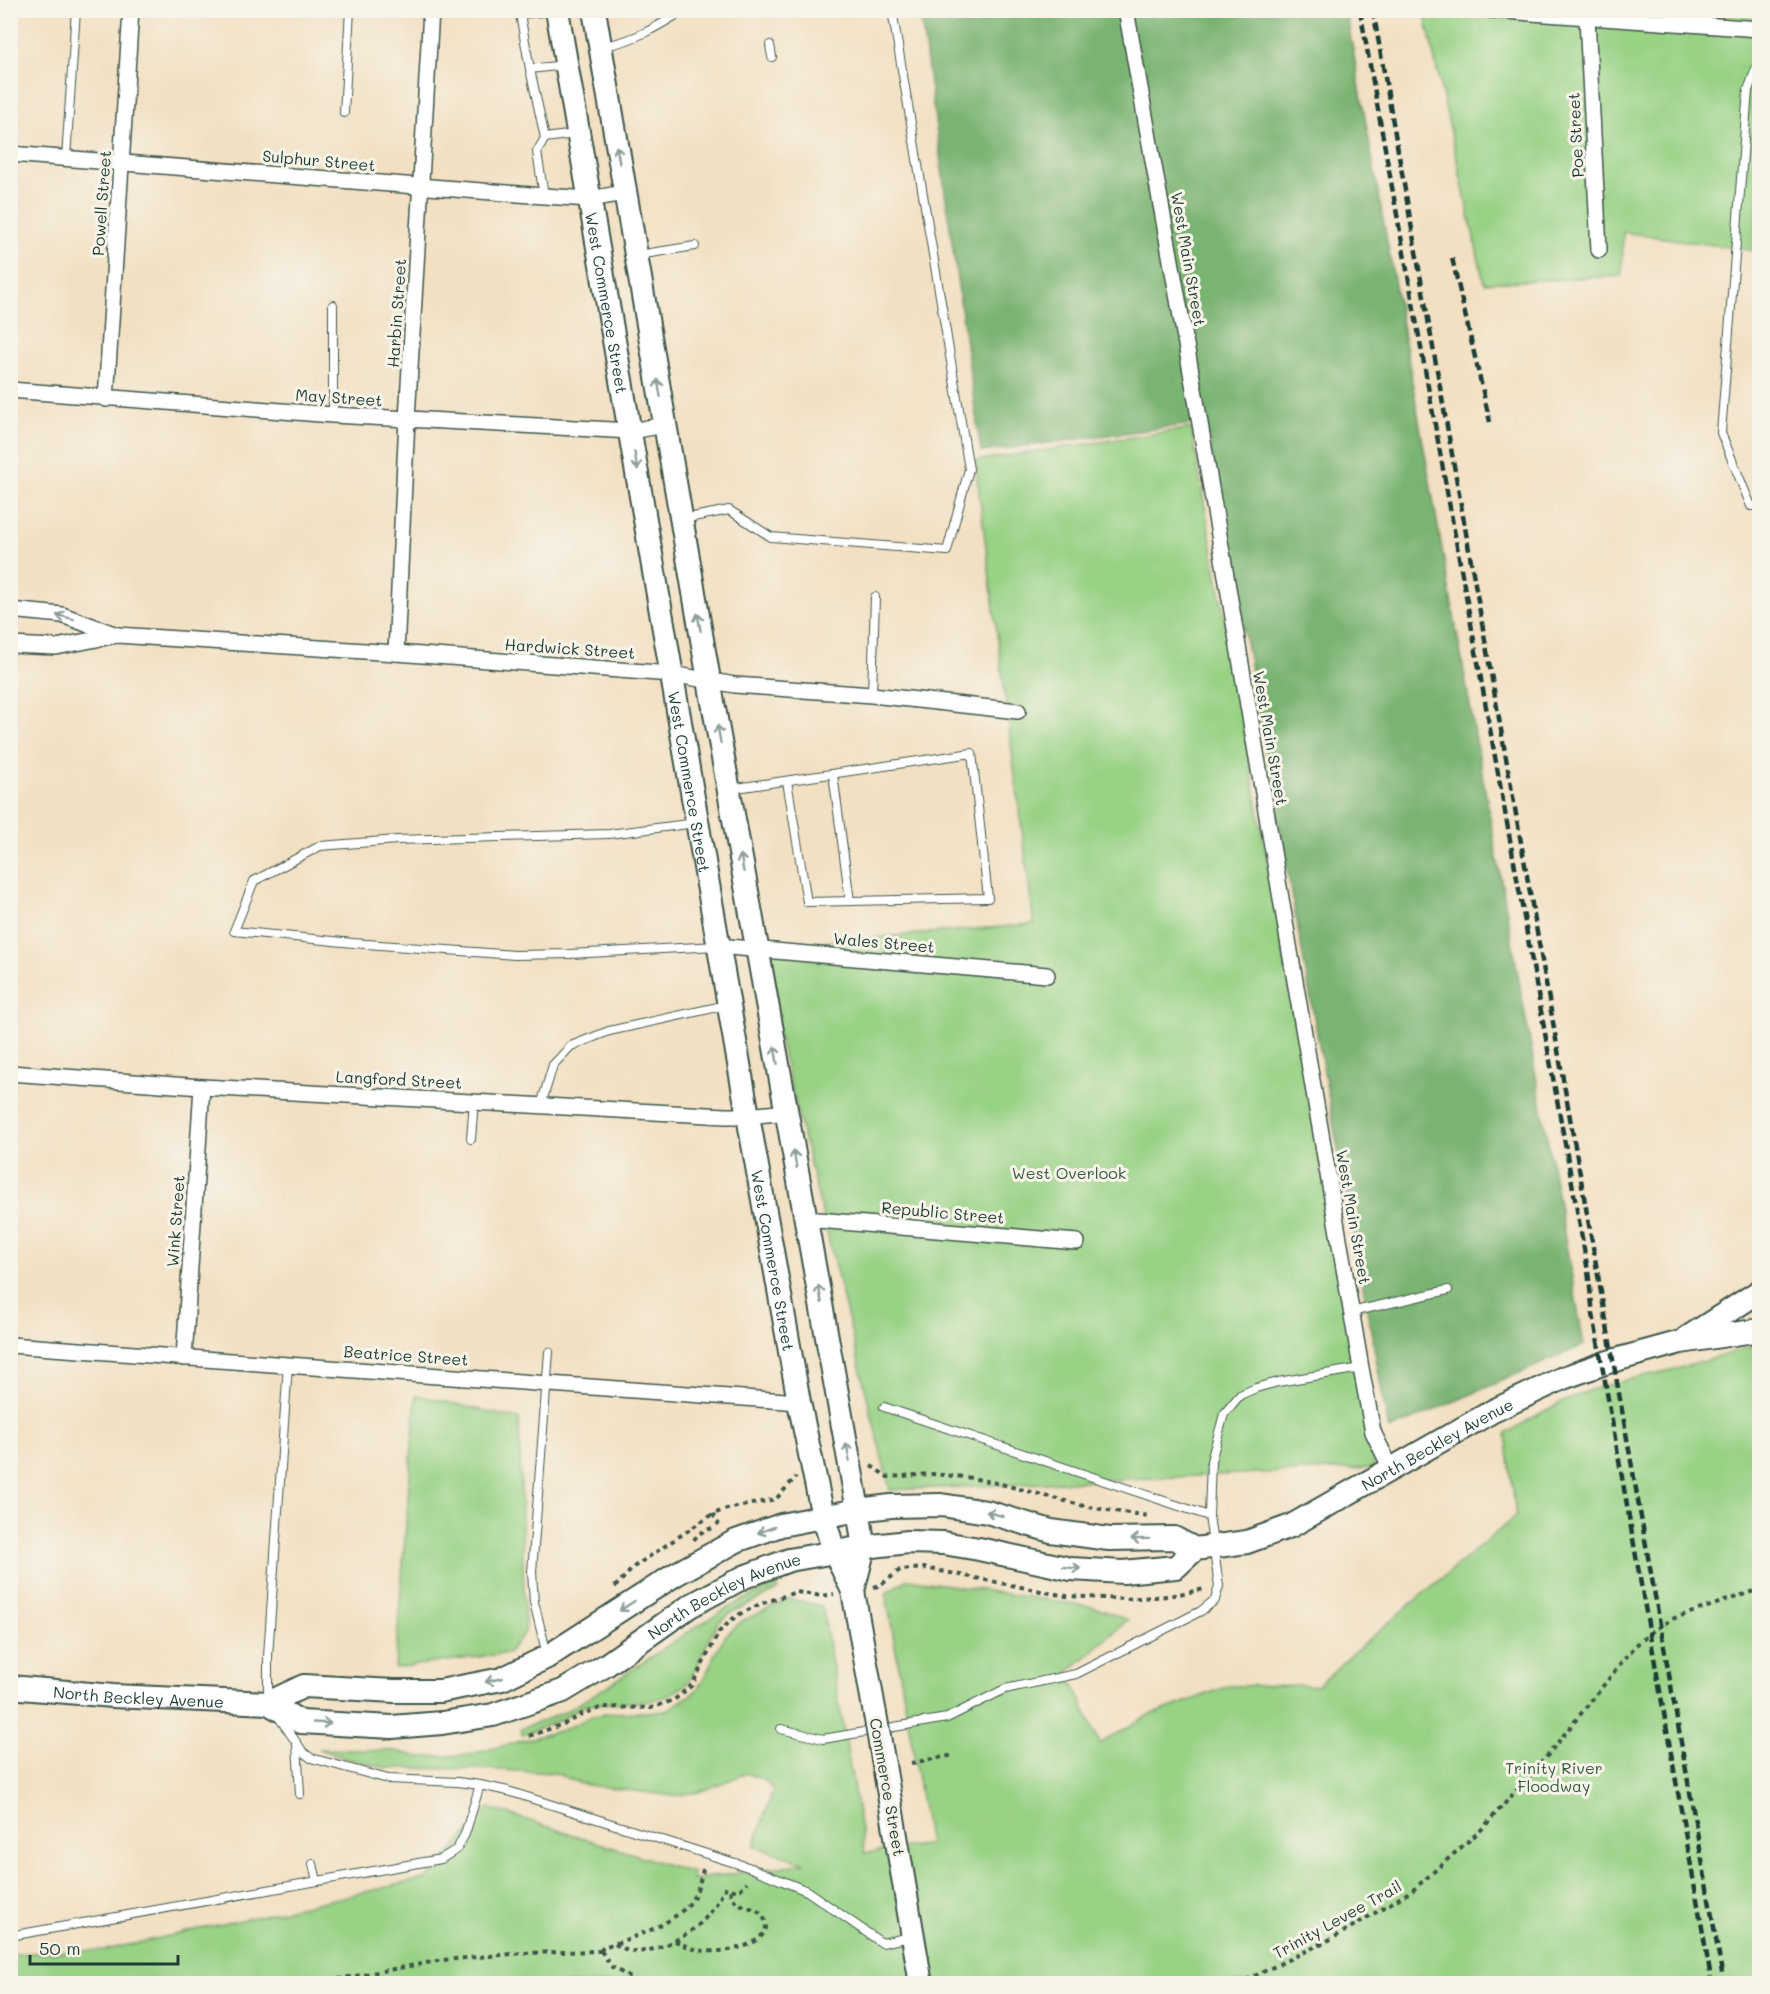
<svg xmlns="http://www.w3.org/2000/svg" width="1770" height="1994" viewBox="0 0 1770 1994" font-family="Mali,sans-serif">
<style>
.green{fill:#98d285;stroke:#5c885c;stroke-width:1.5}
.forest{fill:#7ab472;stroke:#4c7853;stroke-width:1.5}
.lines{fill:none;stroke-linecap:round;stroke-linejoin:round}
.service-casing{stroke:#3f5549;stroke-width:10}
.minor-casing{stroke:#3f5549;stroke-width:18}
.secondary-casing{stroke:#3f5549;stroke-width:26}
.path{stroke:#3f5549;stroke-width:4;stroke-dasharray:4.5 4.5;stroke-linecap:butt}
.service{stroke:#fff;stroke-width:8}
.minor{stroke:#fff;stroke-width:15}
.secondary{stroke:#fff;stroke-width:22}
.rail{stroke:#1f3d34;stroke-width:4.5;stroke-dasharray:9 4.5;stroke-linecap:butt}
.secondary-bridge-casing{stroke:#3f5549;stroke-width:26;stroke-linecap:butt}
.secondary-bridge{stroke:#fff;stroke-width:22}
.oneway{stroke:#8f9e9a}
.labels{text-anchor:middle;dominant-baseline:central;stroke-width:6;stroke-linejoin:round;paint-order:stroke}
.street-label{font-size:16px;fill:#1f3d34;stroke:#f7f3e8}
.park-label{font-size:16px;fill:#375b44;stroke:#f7f3e8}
</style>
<rect width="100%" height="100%" fill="#f7f3e8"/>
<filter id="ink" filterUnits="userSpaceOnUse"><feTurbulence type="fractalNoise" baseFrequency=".0167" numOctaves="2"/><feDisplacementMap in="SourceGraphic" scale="12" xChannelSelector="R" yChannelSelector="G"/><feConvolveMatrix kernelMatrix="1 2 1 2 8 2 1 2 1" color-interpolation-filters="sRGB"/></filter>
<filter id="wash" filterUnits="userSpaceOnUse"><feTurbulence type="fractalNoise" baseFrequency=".008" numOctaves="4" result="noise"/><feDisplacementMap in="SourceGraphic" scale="24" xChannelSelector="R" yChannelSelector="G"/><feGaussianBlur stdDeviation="1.35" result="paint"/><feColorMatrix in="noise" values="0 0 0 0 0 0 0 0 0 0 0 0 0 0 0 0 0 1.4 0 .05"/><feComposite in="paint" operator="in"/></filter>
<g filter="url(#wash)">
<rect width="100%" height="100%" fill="#f2e0c3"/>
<!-- green -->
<g class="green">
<path d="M1424 11H1759L1760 191 1755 251 1623 232 1622 276 1484 283Z"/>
<path d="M1191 428 1374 1468 890 1490 757 948 1034 924 975 461Z"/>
<path d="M1759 1344V1983L11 1984 10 1954 106 1950 428 1878 489 1808 693 1873 692 1880 805 1863 754 1846 773 1790 766 1781 747 1773 699 1792 673 1796 581 1784 555 1773 483 1769 386 1768 341 1757 319 1749 396 1751 420 1757 468 1755 566 1729 592 1716 614 1713 666 1711 694 1693 705 1677 716 1651 726 1635 742 1621 789 1599 822 1606 865 1853 929 1844 886 1593 908 1579 1094 1607 1128 1620 1068 1672 1100 1744 1145 1717 1229 1686 1318 1685 1376 1633 1516 1516 1506 1434C1530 1418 1556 1404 1583 1393 1611 1382 1642 1377 1671 1370 1701 1363 1730 1353 1759 1344Z"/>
<path d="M416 1395 519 1419 525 1632 508 1653 395 1668Z"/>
<path d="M777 1585 778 1590 732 1612 718 1623 708 1641 697 1667 686 1685 667 1696 646 1702 589 1704 555 1722 522 1735 521 1729C535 1723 550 1719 564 1712 637 1673 699 1615 777 1585Z"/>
</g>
<!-- forest -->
<path class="forest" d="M920 11H1346L1584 1345 1389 1430 1206 422 981 452Z"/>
</g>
<g filter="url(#ink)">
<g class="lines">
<defs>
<g id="service">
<path d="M555 11 520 14 530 69 565 65"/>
<path d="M770 45 772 57"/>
<path d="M604 46C634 41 659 26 684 10"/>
<path d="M1760 58 1748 90 1721 433 1751 506H1760"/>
<path d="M530 69 545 138"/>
<path d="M344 113 350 10"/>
<path d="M66 158 76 10"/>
<path d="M544 196 537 152 545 138 575 134"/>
<path d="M638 255 695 246"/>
<path d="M333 415V305"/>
<path d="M683 519 729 510 771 537 947 551 969 469 892 10"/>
<path d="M872 695 875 597"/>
<path d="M833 774 850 901"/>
<path d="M730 789 972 753 988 898 807 902 787 781"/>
<path d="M696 823 609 834 397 840 320 846 254 881 234 931 353 943 515 955 570 954 717 946"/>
<path d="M541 1105 553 1065 571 1046 609 1031 727 1005"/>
<path d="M471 1139 474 1101"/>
<path d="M1351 1312 1448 1290"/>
<path d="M884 1407 1209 1516"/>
<path d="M547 1655 534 1602 532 1572 549 1352"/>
<path d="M268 1699V1656L288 1365"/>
<path d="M280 1719 303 1752 311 1758 388 1779 457 1782 480 1785 508 1791 751 1868 807 1891 882 1943 910 1937"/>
<path d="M781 1729 823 1739 947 1718 1005 1689 1076 1674 1201 1611 1215 1600 1219 1586 1209 1516 1211 1461 1224 1414 1240 1395 1256 1388 1278 1382 1361 1368"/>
<path d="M297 1744 300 1794"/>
<path d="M313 1864 317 1881"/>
<path d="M10 1936 441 1859 457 1849 465 1834 480 1785"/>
</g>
<g id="minor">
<path d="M1126 10 1196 400 1361 1368 1373 1432 1391 1469"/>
<path d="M1490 10 1760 29"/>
<path d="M1587 18 1599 250"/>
<path d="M10 154 544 196 590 199 624 193"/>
<path d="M10 390 333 415 631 431 665 425"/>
<path d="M106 399 131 10"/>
<path d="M10 610 62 615 117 635"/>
<path d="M10 645 56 647 117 635 396 653 671 674 735 685 872 695 1018 711"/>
<path d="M396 653 407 419 431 10"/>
<path d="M718 946 1047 975"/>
<path d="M10 1073 202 1087 726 1116H748L787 1112"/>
<path d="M806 1219 1077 1242"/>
<path d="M10 1345 799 1402"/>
<path d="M184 1358 202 1087"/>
</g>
<g id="secondary">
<path id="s1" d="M557 10 748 1116 799 1402 823 1516 834 1551 853 1591 875 1714"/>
<path d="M594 10 709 680 858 1510 864 1547 853 1591"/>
<path d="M1687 1338 1760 1291"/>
<path id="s2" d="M10 1687 113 1696 268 1703 301 1722 392 1727 442 1723 493 1715 563 1691 606 1665 690 1606 744 1577 789 1560 864 1547 908 1542 943 1543 979 1549 1071 1569 1123 1572 1176 1567 1195 1549"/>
<path id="s3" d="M268 1703 304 1686 394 1691H440L502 1679 547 1657 676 1574 736 1541 781 1525 858 1510 891 1506 941 1505 987 1512 1051 1531 1109 1539 1174 1538 1195 1549 1247 1542 1291 1526 1493 1411 1563 1378 1608 1362 1681 1342 1760 1330"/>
<path d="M884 1765 921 1984"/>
</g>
</defs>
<!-- service casing -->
<use href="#service" class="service-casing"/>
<!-- minor casing -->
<use href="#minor" class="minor-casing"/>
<!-- secondary casing -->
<use href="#secondary" class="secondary-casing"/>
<!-- path -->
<g class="path">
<path d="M871 1466 888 1477 931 1474 966 1477 997 1483 1088 1507 1149 1516"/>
<path d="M713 1514 719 1525"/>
<path d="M694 1540 698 1534 714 1527"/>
<path d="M615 1587 635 1566 713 1514 727 1509 776 1499 796 1477"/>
<path d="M874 1587 881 1585 900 1570 925 1568 1066 1596 1125 1599 1168 1596 1205 1589"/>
<path d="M529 1736 566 1723 582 1714 604 1707 651 1708 674 1700 692 1685 719 1632 736 1616 760 1604 796 1592 822 1596 834 1594"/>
<path d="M911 1763 954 1755"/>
<path d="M675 1941C682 1944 690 1948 698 1950 717 1954 760 1949 766 1928 765 1898 733 1916 730 1889"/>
<path d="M615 1944C620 1947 626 1950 632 1951 644 1953 654 1949 665 1945 694 1933 712 1916 725 1888L739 1891 747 1882"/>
<path d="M601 1951 603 1947C630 1939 669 1926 688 1905 697 1895 701 1878 704 1865"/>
<path d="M601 1951 612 1967 641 1984"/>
<path d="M311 1984 443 1960 524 1953 601 1951"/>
<path d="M1238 1984 1335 1937 1413 1890 1482 1829 1547 1756 1635 1646 1654 1630 1672 1619 1760 1589"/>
</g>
<!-- service -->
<use href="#service" class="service"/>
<!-- minor -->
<use href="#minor" class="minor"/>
<!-- secondary -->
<use href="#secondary" class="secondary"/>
<!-- rail -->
<g class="rail">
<path d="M1360 10 1588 1271 1593 1314 1712 1984"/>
<path d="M1373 10 1724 1984"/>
<path d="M1452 258 1490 422"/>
</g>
<defs>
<path id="secondary-bridge" d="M875 1714 884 1765"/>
</defs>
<!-- secondary-bridge casing -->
<use href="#secondary-bridge" class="secondary-bridge-casing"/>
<!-- secondary-bridge -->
<use href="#secondary-bridge" class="secondary-bridge"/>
</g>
<!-- one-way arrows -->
<defs><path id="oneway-shaft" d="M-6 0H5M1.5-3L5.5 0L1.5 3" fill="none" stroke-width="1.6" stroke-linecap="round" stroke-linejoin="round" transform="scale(1.5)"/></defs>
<g class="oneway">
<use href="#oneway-shaft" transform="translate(618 155) rotate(-100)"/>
<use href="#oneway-shaft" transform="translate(659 388) rotate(-100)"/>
<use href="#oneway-shaft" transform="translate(636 461) rotate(80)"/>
<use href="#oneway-shaft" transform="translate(65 617) rotate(-166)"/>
<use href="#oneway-shaft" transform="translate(699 622) rotate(-100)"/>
<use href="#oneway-shaft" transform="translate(719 734) rotate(-100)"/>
<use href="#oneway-shaft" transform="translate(742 863) rotate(-100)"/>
<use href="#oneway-shaft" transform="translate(776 1055) rotate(-100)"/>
<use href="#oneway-shaft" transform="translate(795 1159) rotate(-100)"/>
<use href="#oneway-shaft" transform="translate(820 1294) rotate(-101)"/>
<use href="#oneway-shaft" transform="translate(848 1452) rotate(-100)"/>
<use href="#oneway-shaft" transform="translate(995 1514) rotate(-165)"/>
<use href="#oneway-shaft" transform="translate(766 1530) rotate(160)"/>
<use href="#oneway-shaft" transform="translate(1140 1539) rotate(179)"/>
<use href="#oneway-shaft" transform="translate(1072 1568) rotate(7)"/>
<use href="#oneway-shaft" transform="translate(627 1606) rotate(147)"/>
<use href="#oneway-shaft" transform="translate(494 1680) rotate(167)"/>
<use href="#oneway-shaft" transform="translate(322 1723) rotate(3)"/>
</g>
</g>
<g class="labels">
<!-- street labels -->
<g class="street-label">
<text transform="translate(1575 135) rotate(-93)">Poe Street</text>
<text transform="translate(319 160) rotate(5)">Sulphur Street</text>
<text transform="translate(101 203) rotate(-86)">Powell Street</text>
<text transform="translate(1189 259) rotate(80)">West Main Street</text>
<text stroke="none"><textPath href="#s1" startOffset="297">West Commerce Street</textPath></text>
<text transform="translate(396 313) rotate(-86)">Harbin Street</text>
<text transform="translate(339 397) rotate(4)">May Street</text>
<text transform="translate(570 648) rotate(4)">Hardwick Street</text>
<text transform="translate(1271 738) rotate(80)">West Main Street</text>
<text stroke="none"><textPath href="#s1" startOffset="783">West Commerce Street</textPath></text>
<text transform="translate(884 942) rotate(5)">Wales Street</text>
<text transform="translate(399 1079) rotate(3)">Langford Street</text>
<text transform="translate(943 1212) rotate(5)">Republic Street</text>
<text transform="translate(1354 1217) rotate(80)">West Main Street</text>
<text transform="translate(175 1221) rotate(-86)">Wink Street</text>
<text stroke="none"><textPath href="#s1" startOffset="1269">West Commerce Street</textPath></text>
<text transform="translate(406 1355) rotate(4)">Beatrice Street</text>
<text stroke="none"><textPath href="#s3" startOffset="1248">North Beckley Avenue</textPath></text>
<text stroke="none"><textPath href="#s2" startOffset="752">North Beckley Avenue</textPath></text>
<text stroke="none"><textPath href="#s2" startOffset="129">North Beckley Avenue</textPath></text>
<text transform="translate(888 1787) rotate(80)">Commerce Street</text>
<text transform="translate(1337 1919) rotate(-29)">Trinity Levee Trail</text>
</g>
<!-- park labels -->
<g class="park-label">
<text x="1069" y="1172">West Overlook</text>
<text x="1554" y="1767">Trinity River<tspan x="1554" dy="18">Floodway</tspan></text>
</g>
</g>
<!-- margin -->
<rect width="1770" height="1994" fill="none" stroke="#f7f3e8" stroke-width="36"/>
<!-- scale -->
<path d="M30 1955v9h148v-9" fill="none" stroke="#1f3d34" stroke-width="3"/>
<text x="39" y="1955" font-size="18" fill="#1f3d34" stroke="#f7f3e8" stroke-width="4.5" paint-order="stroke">50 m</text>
</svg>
